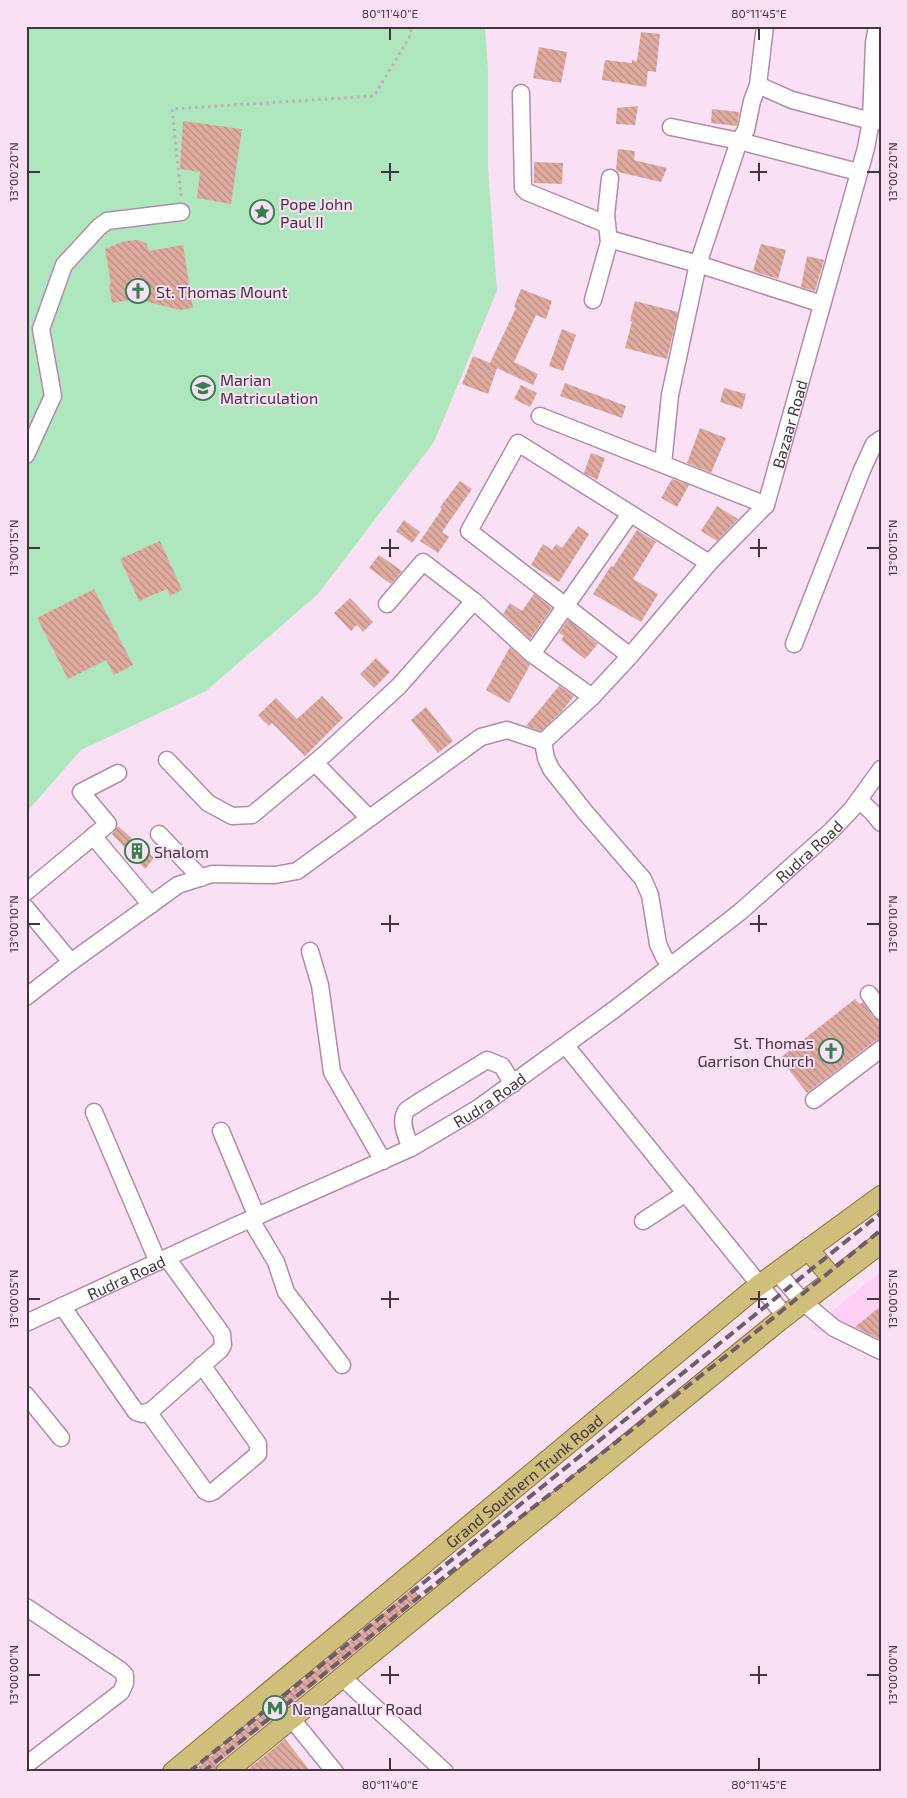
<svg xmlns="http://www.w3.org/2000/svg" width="907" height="1798" viewBox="0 0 907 1798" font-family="'Exo 2',sans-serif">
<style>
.built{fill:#ffcff5}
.green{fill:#aee7be}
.building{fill:url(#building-back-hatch)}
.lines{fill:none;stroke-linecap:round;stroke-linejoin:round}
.minor-casing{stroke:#b28baa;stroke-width:19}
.major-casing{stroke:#8b722e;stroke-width:22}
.path{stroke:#c2abbd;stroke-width:3;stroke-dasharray:2.5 4;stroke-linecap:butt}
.minor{stroke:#fff;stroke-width:16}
.major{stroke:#d0be7b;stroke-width:20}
.rail{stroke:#6f5c6b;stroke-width:4;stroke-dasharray:10 5;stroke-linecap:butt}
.ticks{fill:none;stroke:#443441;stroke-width:2}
.labels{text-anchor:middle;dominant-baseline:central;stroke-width:4;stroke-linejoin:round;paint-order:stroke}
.poi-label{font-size:16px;fill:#443441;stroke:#fae0f4;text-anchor:start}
.street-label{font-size:16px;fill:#443441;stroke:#fae0f4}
.neatline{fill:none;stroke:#443441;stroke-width:2}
.ticks-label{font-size:12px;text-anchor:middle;fill:#443441}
</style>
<defs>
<pattern id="building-back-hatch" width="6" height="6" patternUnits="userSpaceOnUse" patternTransform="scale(1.25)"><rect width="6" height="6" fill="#dfab9f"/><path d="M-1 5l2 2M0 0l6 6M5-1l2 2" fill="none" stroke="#b68c83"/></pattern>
</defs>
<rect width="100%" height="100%" fill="#fae0f4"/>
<!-- built -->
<path class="built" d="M881 1272V1360L811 1328Z"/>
<!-- green -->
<path class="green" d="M26 26H485L488 69V168L497 291 434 442 318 594 206 691 81 750 26 813Z"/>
<!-- building -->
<g class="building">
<path d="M641 32 660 34 656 72 648 71 646 87 602 80 605 60 632 63V60L637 61Z"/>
<path d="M539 47 567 52 561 83 533 78Z"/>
<path d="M638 106 635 125 616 124 617 108Z"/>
<path d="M712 109 739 112 737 126 711 123Z"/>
<path d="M183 121 242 129 231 204 197 198 200 172 180 169Z"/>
<path d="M618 149 635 151 634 160 667 168 661 182 618 172 616 170Z"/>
<path d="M534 162 563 163 562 184 534 183Z"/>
<path d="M137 240 146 243 149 251 183 245 193 308 180 310 136 299 112 303 109 284H111L105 249 124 241Z"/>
<path d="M761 244 786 250 778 279 753 271Z"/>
<path d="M807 256 824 260 815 291 801 287Z"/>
<path d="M521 289 552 301 546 319 536 315 514 362 538 374 533 385 497 368 488 394 462 384 473 356 490 363 516 308 514 307Z"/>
<path d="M635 301 678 312 667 359 625 348 632 322 630 321Z"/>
<path d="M562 329 576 335 563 371 549 366Z"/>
<path d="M565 383 626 406 622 418 560 396Z"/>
<path d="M521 385 537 393 530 407 514 399Z"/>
<path d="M724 388 746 394 742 409 720 402Z"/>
<path d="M700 428 726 438 711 473 687 463Z"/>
<path d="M591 453 605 458 597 480 584 473Z"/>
<path d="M672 479 689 485 677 507 661 498Z"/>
<path d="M460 481 472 489 442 532 449 537 438 553 420 541 442 509 440 507Z"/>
<path d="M717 506 738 519 717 541 701 531Z"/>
<path d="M404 520 420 532 412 543 396 531Z"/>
<path d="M578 526 589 534 559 582 531 565 543 544 552 550 556 544 562 548Z"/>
<path d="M637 530 656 542 633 579 658 594 641 622 593 594 611 566 613 567Z"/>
<path d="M160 541 182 590 170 596 167 589 139 601 120 559Z"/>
<path d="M379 555 402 571 391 584 369 568Z"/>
<path d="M94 589 133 665 114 675 106 660 68 679 37 618Z"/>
<path d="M534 594 552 608 530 639 503 614 510 603 522 611Z"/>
<path d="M350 598 373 622 363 632 357 625 351 631 334 613Z"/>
<path d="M568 620 598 644 585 659 561 640 564 636 559 633Z"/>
<path d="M510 647 530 665 509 703 486 690Z"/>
<path d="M376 658 390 672 374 688 360 674Z"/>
<path d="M559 686 574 696 562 711 541 731 526 726Z"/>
<path d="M322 696 343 718 305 756 272 723 269 726 258 715 276 698 297 719Z"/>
<path d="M426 707 453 741 438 753 411 720Z"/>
<path d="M118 826 154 858 145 869 112 834Z"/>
<path d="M855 999 860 1004 863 1002 873 1017 881 1021V1039L875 1041 807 1093 780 1058Z"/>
<path d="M881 1306V1340L855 1327Z"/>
<path d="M413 1588 421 1598 218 1763 214 1772H192Z"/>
<path d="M285 1739 311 1772H245Z"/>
</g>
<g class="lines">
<defs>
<g id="minor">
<path d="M758 85 792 100 871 121H880"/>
<path d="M521 93 523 188 527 192 606 224"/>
<path d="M671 127 739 141 858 172"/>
<path d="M609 239 698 264 822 304"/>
<path d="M593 300 609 242 606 215 610 178"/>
<path d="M540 416 766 505"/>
<path d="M26 455 53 396 41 329 64 265 99 227 107 221 181 212"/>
<path d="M663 464 670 395 698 264 739 141 746 130 752 101 758 85 765 26"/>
<path d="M387 604 423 562 474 601"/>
<path d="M794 644 862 470 874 444 881 439"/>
<path d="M532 654 592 697"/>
<path d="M630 656 469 531 518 443 709 563"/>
<path id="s1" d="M543 742 592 697 630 656 709 563 766 505 866 148 871 121 874 43 877 26"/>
<path d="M543 742 546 758 551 769 585 812 643 879 650 895 658 944 664 957 671 966"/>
<path d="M167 760 208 803 232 816 252 815 325 754 399 686 474 601 532 654 630 514"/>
<path d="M315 763 369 818"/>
<path d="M859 800 872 812 881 823"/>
<path d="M159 834 201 878"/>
<path d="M93 836 151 905"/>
<path d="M26 892 108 824 81 792 118 773"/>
<path d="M26 908 71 962"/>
<path d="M310 951 320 985 332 1072 383 1161"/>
<path d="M869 994 881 1011"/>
<path d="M26 997 71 962 178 885 212 874 275 875 297 871 481 737 507 730 543 742"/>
<path d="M566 1046 785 1316"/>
<path d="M814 1100 881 1049"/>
<path d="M94 1112 158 1262"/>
<path d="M221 1131 257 1217"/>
<path d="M411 1148C407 1138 399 1122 406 1111 408 1108 414 1106 417 1103L487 1060 502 1066 513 1084"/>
<path d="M251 1220 276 1262 286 1292 342 1365"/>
<path d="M643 1221 686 1193"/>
<path d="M777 1272 803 1302 834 1328 881 1351"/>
<path d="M62 1306 136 1412 142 1414 152 1410 220 1350 223 1345 222 1334 167 1258"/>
<path id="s2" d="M26 1323 235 1226 411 1148 477 1109 615 1009 740 912 831 831 852 809 881 769"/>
<path d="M26 1395 61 1438"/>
<path d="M148 1412 205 1491 209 1493 214 1491 258 1454V1444L202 1365"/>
<path d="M26 1607 120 1670 125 1675V1683L121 1692 26 1765"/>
<path d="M342 1677 445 1772"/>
<path d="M291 1718 335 1772"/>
</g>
<g id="major">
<path d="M808 1249 833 1279"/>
<path id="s3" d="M173 1772 754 1289 881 1196"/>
<path d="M226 1772 780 1320 881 1243"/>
</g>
</defs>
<!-- minor casing -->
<use href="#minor" class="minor-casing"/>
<!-- major casing -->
<use href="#major" class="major-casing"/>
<!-- path -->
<path class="path" d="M181 196 172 109 374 96 409 38 412 26"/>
<!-- minor -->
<use href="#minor" class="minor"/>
<!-- major -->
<use href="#major" class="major"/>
<!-- rail -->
<g class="rail">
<path d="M189 1772 881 1213"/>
<path d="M203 1772 424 1593 736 1348 881 1230"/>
</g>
</g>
<!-- ticks -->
<path class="ticks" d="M390 28V40M759 28V40M390 163V181M759 163V181M28 172H40M381 172H399M750 172H767M867 172H880M390 539V557M759 539V557M28 548H40M381 548H399M750 548H767M867 548H880M390 915V932M759 915V932M28 924H40M381 924H399M750 924H767M867 924H880M390 1291V1308M759 1291V1308M28 1299H40M381 1299H399M750 1299H767M867 1299H880M390 1666V1684M759 1666V1684M28 1675H40M381 1675H399M750 1675H767M867 1675H880M390 1758V1770M759 1758V1770"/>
<!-- icons -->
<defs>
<symbol id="sight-ring" viewBox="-11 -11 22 22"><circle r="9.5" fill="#fae0f4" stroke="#33804f" stroke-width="1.5"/><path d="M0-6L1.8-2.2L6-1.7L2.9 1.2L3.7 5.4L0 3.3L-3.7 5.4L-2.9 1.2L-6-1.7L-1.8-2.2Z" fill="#33804f"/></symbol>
<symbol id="church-ring" viewBox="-11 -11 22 22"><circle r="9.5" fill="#fae0f4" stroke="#33804f" stroke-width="1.5"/><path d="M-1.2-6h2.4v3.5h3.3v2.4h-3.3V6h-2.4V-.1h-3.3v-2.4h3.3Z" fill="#33804f"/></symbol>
<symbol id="school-ring" viewBox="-11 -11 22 22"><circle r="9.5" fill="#fae0f4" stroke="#33804f" stroke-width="1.5"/><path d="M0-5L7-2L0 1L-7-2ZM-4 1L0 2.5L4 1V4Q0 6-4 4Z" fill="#33804f"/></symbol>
<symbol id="building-ring" viewBox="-11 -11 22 22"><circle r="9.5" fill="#fae0f4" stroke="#33804f" stroke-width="1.5"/><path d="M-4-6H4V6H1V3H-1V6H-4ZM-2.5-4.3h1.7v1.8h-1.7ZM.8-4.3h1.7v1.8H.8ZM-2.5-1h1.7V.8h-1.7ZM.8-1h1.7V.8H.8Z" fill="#33804f"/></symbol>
<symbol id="metro-ring" viewBox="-11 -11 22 22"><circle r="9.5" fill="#fae0f4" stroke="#33804f" stroke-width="1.5"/><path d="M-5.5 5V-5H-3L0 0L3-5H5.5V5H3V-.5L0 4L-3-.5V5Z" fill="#33804f"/></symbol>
</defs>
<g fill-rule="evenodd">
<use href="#sight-ring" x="248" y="198" width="28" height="28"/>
<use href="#church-ring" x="124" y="277" width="28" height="28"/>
<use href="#school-ring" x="189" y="374" width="28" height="28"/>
<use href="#building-ring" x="123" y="837" width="28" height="28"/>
<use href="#church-ring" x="817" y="1037" width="28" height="28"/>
<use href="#metro-ring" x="261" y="1694" width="28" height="28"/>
</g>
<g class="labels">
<!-- poi labels -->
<g class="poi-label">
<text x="280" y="203">Pope John<tspan x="280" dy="18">Paul II</tspan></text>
<text x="156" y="291">St. Thomas Mount</text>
<text x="220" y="379">Marian<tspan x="220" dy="18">Matriculation</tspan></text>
<text x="154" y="851">Shalom</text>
<text x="814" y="1042" text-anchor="end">St. Thomas<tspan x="814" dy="18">Garrison Church</tspan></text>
<text x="292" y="1708">Nanganallur Road</text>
</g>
<!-- street labels -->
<g class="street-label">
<text stroke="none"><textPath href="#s1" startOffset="410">Bazaar Road</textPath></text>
<text stroke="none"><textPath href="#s2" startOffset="920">Rudra Road</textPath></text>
<text stroke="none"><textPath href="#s2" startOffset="515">Rudra Road</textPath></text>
<text stroke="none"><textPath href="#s2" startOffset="110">Rudra Road</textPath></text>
<text stroke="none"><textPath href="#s3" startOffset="456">Grand Southern Trunk Road</textPath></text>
</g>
</g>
<!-- border -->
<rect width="907" height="1798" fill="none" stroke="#fae0f4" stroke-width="55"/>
<rect x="28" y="28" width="852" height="1742" class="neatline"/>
<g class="ticks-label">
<text x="390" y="18">80°11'40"E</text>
<text x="759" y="18">80°11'45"E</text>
<text transform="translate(14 172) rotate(-90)" y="4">13°00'20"N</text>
<text transform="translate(893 172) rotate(-90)" y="4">13°00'20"N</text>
<text transform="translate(14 548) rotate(-90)" y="4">13°00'15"N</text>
<text transform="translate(893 548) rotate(-90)" y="4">13°00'15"N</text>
<text transform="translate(14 924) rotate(-90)" y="4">13°00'10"N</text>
<text transform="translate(893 924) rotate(-90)" y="4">13°00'10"N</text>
<text transform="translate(14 1299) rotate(-90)" y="4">13°00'05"N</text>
<text transform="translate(893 1299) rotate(-90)" y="4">13°00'05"N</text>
<text transform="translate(14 1675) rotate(-90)" y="4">13°00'00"N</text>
<text transform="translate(893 1675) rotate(-90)" y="4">13°00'00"N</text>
<text x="390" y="1789">80°11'40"E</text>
<text x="759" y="1789">80°11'45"E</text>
</g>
</svg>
